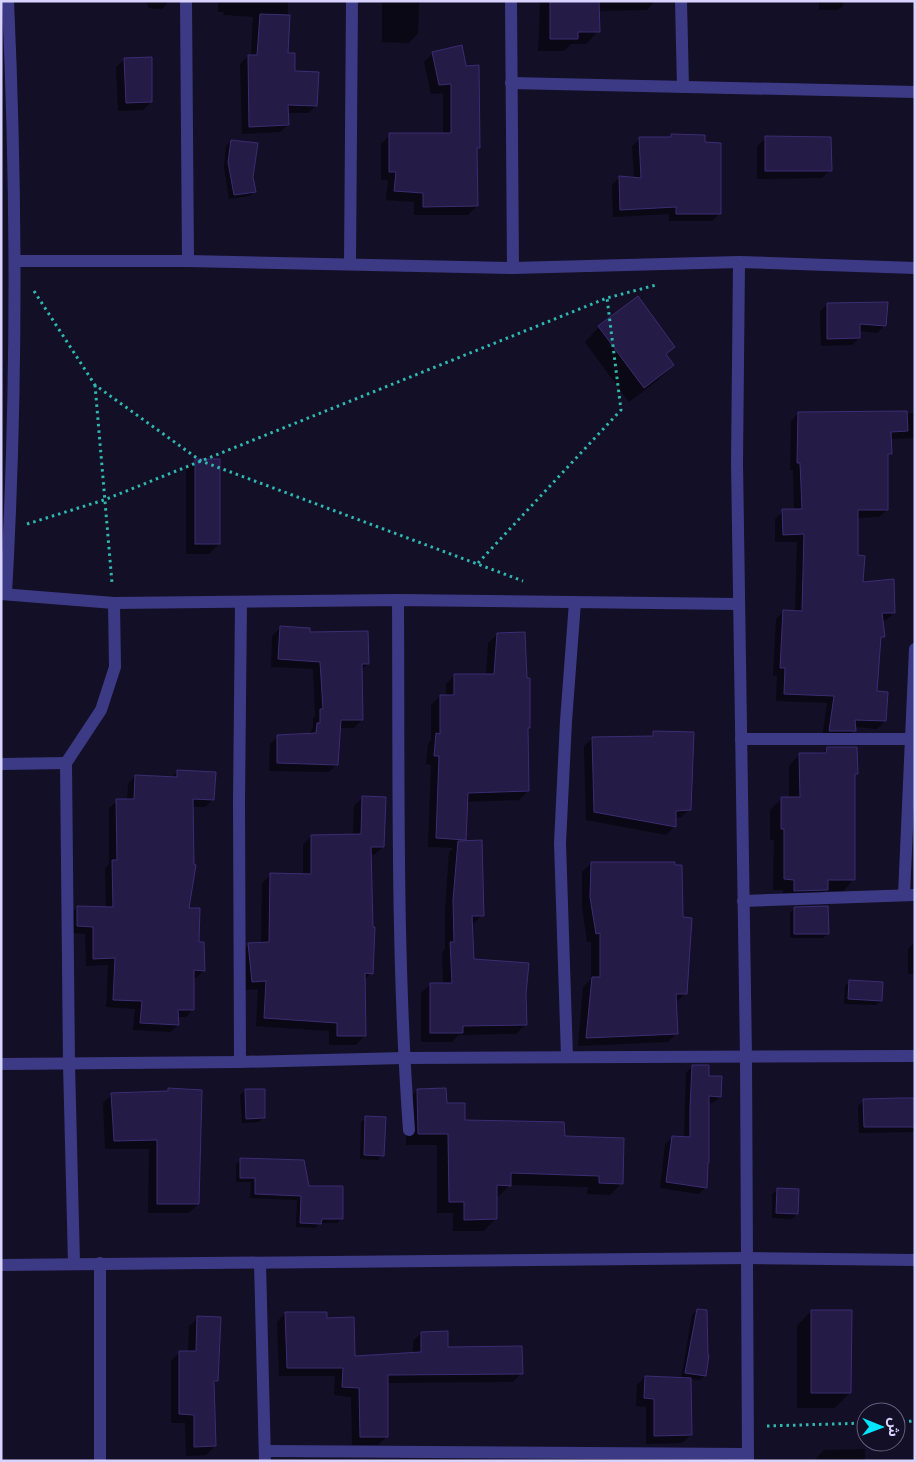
<svg xmlns="http://www.w3.org/2000/svg" width="916" height="1462" viewBox="0 0 916 1462" font-family="Ubuntu,'Noto Sans Arabic',sans-serif">
<style>
.shadow{fill:#0007}
.building{fill:#241b47;stroke:#3b2d73}
.lines{fill:none;stroke-linecap:round;stroke-linejoin:round}
.path{stroke:#2fb8b0;stroke-width:3;stroke-dasharray:2.5 4;stroke-linecap:butt}
.street{stroke:#3d3a85;stroke-width:12}
</style>
<rect width="100%" height="100%" fill="#130f26"/>
<!-- shadow -->
<g class="shadow">
<path d="M147 1H169L162 9 148 8Z"/>
<path d="M218 1H288L287 54 294 73 316 106 308 113H287L288 125 280 132 242 134 240 64 248 56H251L253 17 223 15 224 12H218Z"/>
<path d="M382 1H419L418 33 409 43 382 42Z"/>
<path d="M540 1H655L647 10 598 11V31L586 44H571L564 51H538Z"/>
<path d="M819 1H843V6L838 10H819Z"/>
<path d="M461 47 479 147 476 150 477 206 468 215H414V202L386 200 388 180H381V144L390 135 443 134V93L431 94 424 62 433 53Z"/>
<path d="M125 59 151 102 143 110 118 111 116 67Z"/>
<path d="M672 136 720 213 712 221H669V214L613 217 612 185 620 177 634 178 632 146 640 139 669 138Z"/>
<path d="M766 138 830 170 822 178 757 179V146Z"/>
<path d="M231 141 252 177 254 191 250 196 229 199 224 167 226 146Z"/>
<path d="M828 304 884 326 877 333 859 331V338L852 345 821 346 820 311Z"/>
<path d="M599 327 674 347 666 355 673 365 658 380 629 402 585 342Z"/>
<path d="M799 413H915V438L890 439 891 453 887 457V510L879 517 856 518 857 556 862 583 894 613 886 620 882 621 884 636 879 640 875 692 885 721 877 729 854 727V730L847 738H822L827 703 776 701 777 675 773 676 776 619 784 611 795 612 797 542H775V519L783 511H794L793 470H790L791 421Z"/>
<path d="M196 460 219 544 209 554H186V470Z"/>
<path d="M280 628 309 633 368 664 361 670 362 720 354 728H339L337 764 329 772 269 771 270 744 278 736 309 735 310 732 313 728V718L315 716 313 669 271 667 272 636Z"/>
<path d="M498 634 529 728 527 730 528 791 519 800 466 802 465 839 462 842 482 915 473 924H471L473 960 525 1025 516 1034 459 1035 452 1042H421V993L431 984H443L442 953 445 949V910L449 852 453 848 428 847 431 765 426 764 428 744 431 740V705L440 696H446V684L455 675H486L488 643Z"/>
<path d="M654 732 690 809 681 817 674 818V827L666 835 586 820 584 746 593 738H648Z"/>
<path d="M827 748 857 773 854 776V879L843 891H825L815 901 783 902V890H773L774 840H770V810L781 799H789V766L800 754H821Z"/>
<path d="M178 771 213 800 205 807H192L187 909 204 970 196 978H192L193 1009 186 1017H177L178 1025 171 1032 133 1030 135 1009 106 1007 108 965 86 966 85 934 70 933V915L77 907 106 908 105 868 109 864V808L117 801H127L128 784 135 776 171 778Z"/>
<path d="M363 797 383 847 374 855H370L371 973 364 980V1036L356 1045H329V1031L256 1026 258 989 244 990 240 953 249 945 261 944 262 883 271 875 303 876V845L311 836 353 835 354 806Z"/>
<path d="M591 863 685 994 675 1003 677 1033 668 1042 578 1046 583 987 591 979V942H587L582 907V872Z"/>
<path d="M794 909 828 933 823 938H790V913Z"/>
<path d="M915 942V974H908V949Z"/>
<path d="M850 981 881 1001 876 1005 844 1004 845 986Z"/>
<path d="M692 1066 707 1077 720 1097 713 1103H708L706 1187 699 1194 660 1188 665 1144 672 1138H684L686 1073Z"/>
<path d="M169 1090 198 1204 189 1213H148L149 1149H105L103 1103 112 1094 166 1092Z"/>
<path d="M245 1090 264 1118 259 1122 242 1123 240 1095Z"/>
<path d="M417 1090 445 1104 463 1121 564 1138 622 1183 610 1195 587 1194 588 1187 510 1185 498 1197H495V1219L484 1231H453V1213H437V1145H406V1102Z"/>
<path d="M915 1099V1132L859 1133 858 1106 864 1100Z"/>
<path d="M366 1118 383 1155 378 1160 360 1159 361 1122Z"/>
<path d="M241 1160 308 1188 342 1218 337 1223H321L315 1228 296 1227 297 1200 250 1198 251 1182H236V1164Z"/>
<path d="M777 1190 797 1214 792 1219 772 1218V1194Z"/>
<path d="M697 1310 705 1376 700 1380 690 1379 691 1435 682 1443 646 1444V1407L636 1406 637 1385 645 1377 681 1379 692 1315Z"/>
<path d="M811 1311 850 1393 835 1408H797V1326Z"/>
<path d="M285 1313 325 1319 353 1357 413 1354V1341L421 1333 447 1349 521 1373 513 1382 386 1383 387 1436 378 1445H352L351 1397 334 1395 335 1376H279L277 1322Z"/>
<path d="M198 1318 217 1381 213 1385 215 1446 206 1455 186 1456 185 1423H171V1361L180 1352H188L189 1326Z"/>
<path d="M865 1449V1461H814L824 1450Z"/>
</g>
<!-- building -->
<g class="building">
<path d="M550 1H599L600 32H578V39H550Z"/>
<path d="M260 14 290 15 288 53H295V71L319 72 317 106 288 105 289 125 249 127 248 55H257Z"/>
<path d="M462 45 466 66 479 65 480 148H477L478 206 423 207V193L394 191 396 172H389V133H451V84L439 85 432 52Z"/>
<path d="M152 57V102L126 103 124 58Z"/>
<path d="M671 134 705 135V142L721 143V214H676V207L620 210 619 176 641 178 639 137H671Z"/>
<path d="M765 136 831 137 832 171H765Z"/>
<path d="M231 140 258 143 253 177 256 192 234 195 228 162Z"/>
<path d="M638 296 675 347 666 354 674 365 644 388 598 326Z"/>
<path d="M888 302 886 326 860 324V338L827 339V303Z"/>
<path d="M907 411 908 431 891 432 892 454H888V510H858V555L865 556 863 582 894 579 895 613H882L885 637H881L877 691 888 692 886 721 855 720 856 731H829L834 696 784 694 785 668H780L783 610 802 611 804 534 783 535 782 509H802L800 463H797L798 412Z"/>
<rect x="195" y="459" width="25" height="85"/>
<path d="M280 626 310 628V632L368 631 369 664H362L363 720H341L338 765 277 763V735L316 733 317 723H320V709H323L320 662 278 659Z"/>
<path d="M525 632 527 678H530V728H528L529 791 468 793 466 840 436 838 439 756H434L436 733 440 734V695H454V674H494L497 633Z"/>
<path d="M653 731 694 732 691 810 676 811V827L594 812 592 737 653 736Z"/>
<path d="M827 747H857L858 774H855V880H828V890L794 891V880L784 879V829H781V797H800L799 753H826Z"/>
<path d="M177 770 216 772 214 800 193 799 194 864 196 865 189 908H200L199 942H204L205 971 194 970V1010H178L179 1025 140 1023 142 1001 113 1000 115 958 93 959V927L77 926V906L113 907 112 860H117L116 799H134L135 775 177 777Z"/>
<path d="M362 796 386 797 384 847H371L373 927H375L373 974 365 973 366 1036H337V1023L264 1018 266 981 252 982 248 943 269 942 270 873 311 874V835L361 834Z"/>
<path d="M482 840 484 916H472L474 959 529 963 526 994 527 1025 463 1026V1033H430V983H452L450 942H454L453 900 458 841Z"/>
<path d="M591 862H675V865H682L683 917 692 918 687 994H676L678 1034 586 1038 592 977H600V933L596 934 590 897Z"/>
<path d="M828 906 829 934H794V907Z"/>
<path d="M849 980 883 982 882 1001 848 999Z"/>
<path d="M692 1065H709V1076H722L721 1097 709 1096V1163H708L707 1188 666 1182 672 1136 690 1137V1108Z"/>
<path d="M168 1088 202 1090 199 1204H157V1140L114 1141 111 1093 168 1091Z"/>
<path d="M446 1088 447 1103H465V1120L564 1122 565 1136 624 1138 623 1184 599 1183V1176L511 1173V1186L497 1185V1219L464 1220V1202H449L448 1134H418L417 1089Z"/>
<path d="M245 1089H265V1118L246 1119Z"/>
<path d="M900 1098H915V1127H864L863 1099Z"/>
<path d="M365 1116 386 1117 384 1156 364 1155Z"/>
<path d="M240 1158 304 1160 309 1186H343V1219H322L321 1224 300 1223 301 1196 255 1194V1178H240Z"/>
<path d="M777 1188 799 1189 798 1214 776 1213Z"/>
<path d="M697 1309 707 1310 708 1355H709L706 1376 685 1373Z"/>
<path d="M811 1310H852L851 1393H811Z"/>
<path d="M285 1312H327V1318L354 1317 355 1356 421 1352V1332L448 1331V1347L522 1346 523 1374 388 1375V1437H360L359 1388 342 1387 343 1368H287Z"/>
<path d="M197 1316 221 1317 218 1381H214L216 1446 194 1447V1415L179 1414V1351H196Z"/>
<path d="M645 1376 691 1378 692 1435 654 1436V1399L644 1398Z"/>
</g>
<g class="lines">
<!-- path -->
<g class="path">
<path d="M34 291 95 385 201 461 523 581"/>
<path d="M95 385 112 583"/>
<path d="M27 524 104 500 607 298 656 285"/>
<path d="M478 563 621 410 607 298"/>
<path d="M896 1422 915 1421"/>
<path d="M767 1426 866 1423"/>
</g>
<!-- street -->
<g class="street">
<path d="M186 1 188 261"/>
<path d="M511 1 513 268"/>
<path d="M681 1 683 87"/>
<path d="M511 83 915 92"/>
<path d="M15 261H188L513 268 739 262 915 268"/>
<path d="M739 262 737 462 746 1057 748 1461"/>
<path d="M350 263 352 1"/>
<path d="M1 594 114 603 398 600 739 604"/>
<path d="M6 594C17 397 17 199 8 1"/>
<path d="M398 600C399 777 396 954 409 1130"/>
<path d="M741 739H915"/>
<path d="M1 764 66 763"/>
<path d="M904 895 915 649"/>
<path d="M743 901 915 895"/>
<path d="M567 1057 560 843 566 721 575 602"/>
<path d="M240 1062 239 801 241 602"/>
<path d="M1 1064 240 1062 404 1058 915 1056"/>
<path d="M74 1263 69 1064 66 763 101 710 115 667 114 603"/>
<path d="M260 1263 265 1461"/>
<path d="M1 1265 748 1258 915 1260"/>
<path d="M265 1451 748 1454"/>
<path d="M100 1461V1263"/>
</g>
</g>
<!-- border -->
<rect width="916" height="1462" fill="none" stroke="#d9d4ff" stroke-width="5"/>
<!-- north arrow -->
<g transform="translate(881 1427) rotate(91)"><circle r="24" fill="#130f26" stroke="#625e7d"/>
<path d="M0-4L9 19L0 12L-9 19Z" fill="#00e5ff"/>
<text y="-8" font-size="14" font-weight="bold" text-anchor="middle" fill="#d9d4ff">ش</text>
</g>
</svg>
